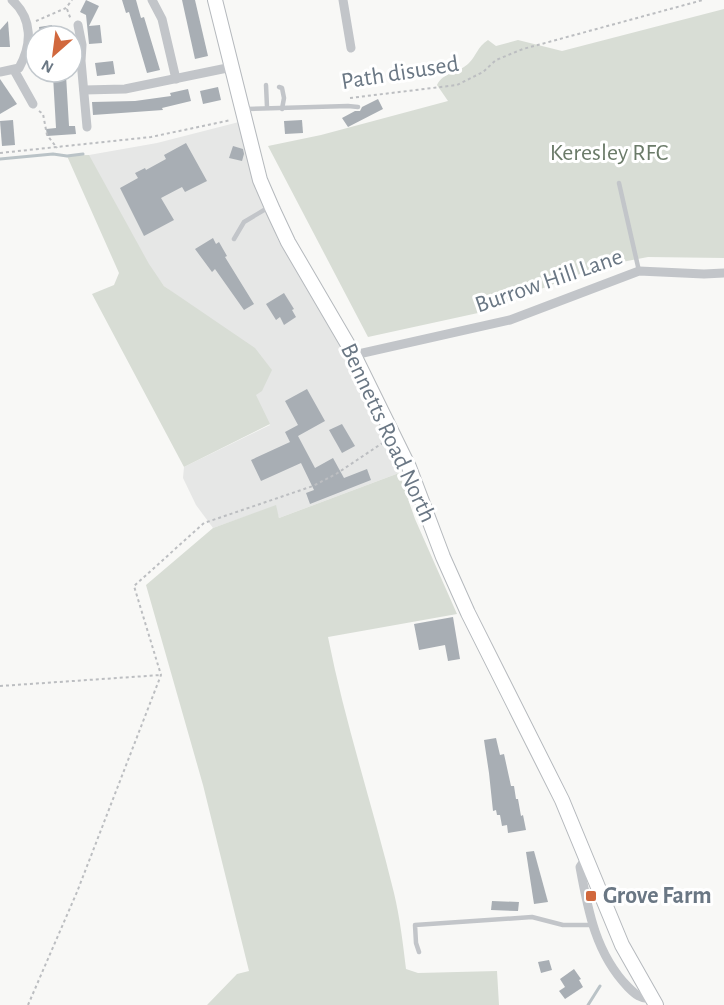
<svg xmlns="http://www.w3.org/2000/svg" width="724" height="1005" viewBox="0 0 724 1005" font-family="'Alegreya Sans',sans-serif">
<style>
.built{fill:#e6e7e6}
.green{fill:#d8ddd5}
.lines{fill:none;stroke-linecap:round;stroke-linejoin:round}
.stream{stroke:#bac3c7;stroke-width:3}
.building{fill:#a8aeb4}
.secondary-casing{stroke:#b5b9bd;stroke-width:16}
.path{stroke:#bcbec1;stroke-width:2;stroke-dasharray:3 3;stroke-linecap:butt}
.lane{stroke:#c2c5c9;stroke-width:4.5}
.street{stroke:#c2c5c9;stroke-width:9}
.secondary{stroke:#fff;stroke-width:14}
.poi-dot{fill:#d1683d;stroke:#fff;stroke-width:2}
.labels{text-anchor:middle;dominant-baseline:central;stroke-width:6;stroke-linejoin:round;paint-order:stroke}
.street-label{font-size:24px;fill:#6a7784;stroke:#fff}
.park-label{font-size:24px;fill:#6b7b69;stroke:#fff}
.poi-label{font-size:24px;font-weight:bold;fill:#6a7784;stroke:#fff;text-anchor:start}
</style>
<rect width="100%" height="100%" fill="#f8f8f6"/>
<!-- built -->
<path class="built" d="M239 122 253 178 278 240 365 389 385 433 399 473 279 518 275 506 213 528 196 505 183 478 184 467 270 425 202 314 164 286 67 156 89 155 157 143Z"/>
<!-- green -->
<g class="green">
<path d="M724 9V258L648 257 601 266 478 313 368 337 268 146 321 135 448 101 437 85C443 72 459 73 469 63 477 55 477 47 488 40L496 46 518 40 562 51Z"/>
<path d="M89 155 149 264 164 286 255 348 272 370 262 391 256 395 270 424 184 467 92 294 114 285 119 273 67 156Z"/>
<path d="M399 473 415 519 457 614 328 637C345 723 373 807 394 893 400 918 403 944 406 969L418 973 497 971 499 1005H207L237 974 249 971 203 785 146 585 213 528 276 505 279 518Z"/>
</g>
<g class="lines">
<!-- stream -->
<g class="stream">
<path d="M0 159 53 154 67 156 83 154"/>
<path d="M588 1005 600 986"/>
</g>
</g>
<!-- building -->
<g class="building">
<path d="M86 0 99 6 89 26 100 25 102 43 89 44 86 15 80 12Z"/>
<path d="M122 0H136L141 18 144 17 160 70 147 73 129 12 126 13Z"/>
<path d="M182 0H195L208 56 195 59Z"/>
<path d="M8 21 10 47H0V30Z"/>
<path d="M52 25 53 36H40L39 27Z"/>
<path d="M113 61 115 74 97 76 95 63Z"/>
<path d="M66 75 69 126H75L76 134 47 136 46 129 56 128 53 76Z"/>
<path d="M0 79 17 104 0 114Z"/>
<path d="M218 87 221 100 203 104 200 91Z"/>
<path d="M188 89 191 101 162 108 163 110 93 115 92 102 135 101 171 96 170 93Z"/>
<path d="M378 99 383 109 348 127 342 118 355 111H360L362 107Z"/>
<path d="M13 120 15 145 2 146 0 121Z"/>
<path d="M302 120 303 133 285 134 284 121Z"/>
<path d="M186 143 207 181 185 192 182 187 161 198 174 220 144 236 120 188 138 178 135 173 145 168 146 170 166 159 164 155Z"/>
<path d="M233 146 243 149 244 154 242 161 229 158Z"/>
<path d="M213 238 216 244 219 242 227 256 225 257 254 304 244 310 215 269 212 272 195 249Z"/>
<path d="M284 293 294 309 292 310 296 317 284 325 280 317 276 320 266 304Z"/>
<path d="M307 389 325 421 298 436 315 468 333 458 344 478 367 469 371 480 310 504 306 493 314 490 301 463 261 481 251 460 290 442 285 432 298 425 285 401Z"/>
<path d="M342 424 355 446 342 453 329 430Z"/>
<path d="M453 617 460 659 448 661 445 645 419 650 414 624Z"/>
<path d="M496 738 500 755 504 754 511 786H514L516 799H518L521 816 523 815 526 830 508 833 507 825 502 826 500 815H497L496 810 493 811 489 773 484 740Z"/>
<path d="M534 851 548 902 534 904 526 852Z"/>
<path d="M492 901 519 902 518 911 491 910Z"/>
<path d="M549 960 552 970 541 973 538 962Z"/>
<path d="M574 969 581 979 579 980 583 987 565 999 559 991 565 987 560 979Z"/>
</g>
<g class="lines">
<defs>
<path id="secondary" d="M215 0 260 180 273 210 288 242 354 355 409 467 443 557 468 613 562 800 622 945 656 1005"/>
</defs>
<!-- secondary casing -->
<use href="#secondary" class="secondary-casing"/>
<!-- path -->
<g class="path">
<path d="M67 9 71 20"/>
<path d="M36 21 66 8 72 0"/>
<path d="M350 98 457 85 483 72 496 60 523 49 703 0"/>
<path d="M39 111 43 114 47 135 57 148"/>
<path d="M0 153 151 137 231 120"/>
<path d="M0 686 161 675"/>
<path d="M28 1005 77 892 161 675 134 586 204 523 313 486 336 474 384 442"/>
</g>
<!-- lane -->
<g class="lane">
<path d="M266 85 267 107"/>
<path d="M279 87 282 88 284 98 282 109"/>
<path d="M246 109 348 106 358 107"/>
<path d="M619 183 639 271"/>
<path d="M234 239 244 222 269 207"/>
<path d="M419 952 416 943 415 925 532 917 563 925H593"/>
</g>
<!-- street -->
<g class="street">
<path d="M152 0 162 19 176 79"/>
<path d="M343 0 351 48"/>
<path d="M78 25 82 45 81 61 87 127"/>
<path d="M14 70 33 104"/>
<path d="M0 72 19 68C32 45 33 19 12 0"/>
<path d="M84 90 125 89 232 67"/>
<path d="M354 355 510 320 639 271 704 274 724 273"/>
<path d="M586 858 580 867C588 911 596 954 628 987 635 994 641 1000 652 998"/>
</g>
<!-- secondary -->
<use href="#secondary" class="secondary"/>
</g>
<!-- markers -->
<rect class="poi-dot" x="585" y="890" width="12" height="12" rx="3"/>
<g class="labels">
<!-- street labels -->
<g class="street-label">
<text transform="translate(400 73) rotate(-9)">Path disused</text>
<text transform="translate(549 281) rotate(-19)">Burrow Hill Lane</text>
<text transform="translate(388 433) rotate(65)">Bennetts Road North</text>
</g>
<!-- park labels -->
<g class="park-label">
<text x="609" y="153">Keresley RFC</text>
</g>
<!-- poi labels -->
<g class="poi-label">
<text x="603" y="896">Grove Farm</text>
</g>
</g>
<!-- north arrow -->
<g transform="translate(54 54) rotate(208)"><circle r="28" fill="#ffffff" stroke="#c3c9ce" stroke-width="1.5"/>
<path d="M0-4.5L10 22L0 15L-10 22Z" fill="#d1683d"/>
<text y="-9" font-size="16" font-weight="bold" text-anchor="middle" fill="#6a7784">N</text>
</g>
</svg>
